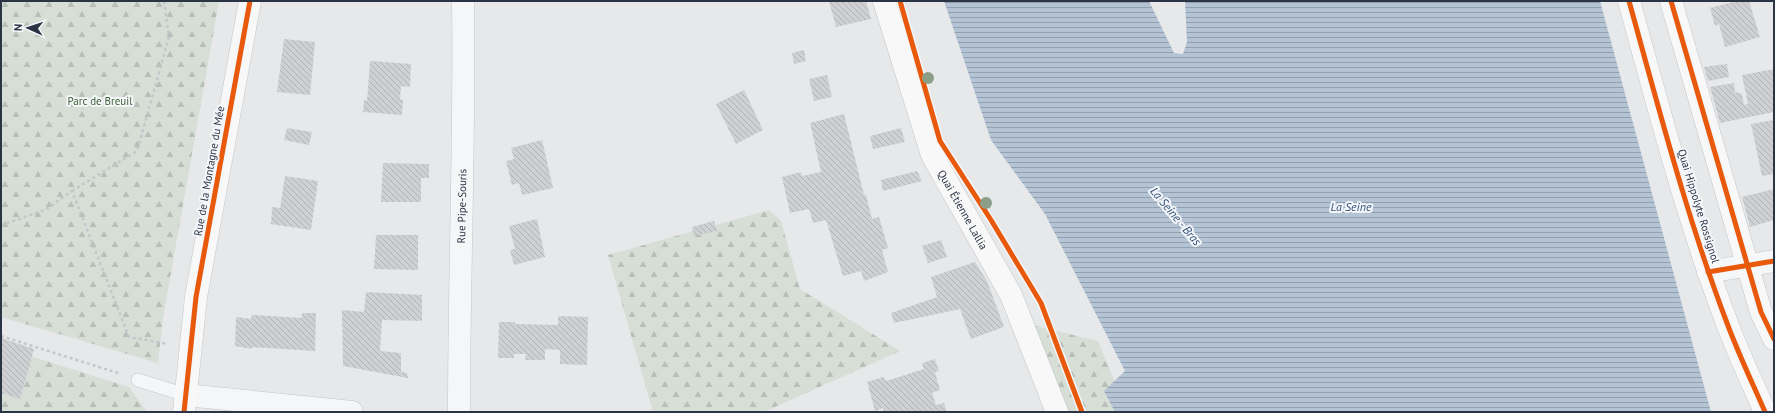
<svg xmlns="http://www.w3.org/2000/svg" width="1775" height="413" viewBox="0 0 1775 413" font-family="'PT Sans',sans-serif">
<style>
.forest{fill:url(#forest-firs)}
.water{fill:url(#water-rules)}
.building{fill:url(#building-back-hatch)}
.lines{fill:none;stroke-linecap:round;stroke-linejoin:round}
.lane-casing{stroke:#c4c6c8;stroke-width:14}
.street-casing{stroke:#c4c6c8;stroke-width:23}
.secondary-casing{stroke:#c4c6c8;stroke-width:23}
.path{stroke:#c5c6ca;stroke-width:2.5;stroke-dasharray:3 3;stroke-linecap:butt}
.lane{stroke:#f5f6f7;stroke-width:13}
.street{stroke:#f5f6f7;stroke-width:22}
.secondary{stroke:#f8f8f8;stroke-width:22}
.cycleway-casing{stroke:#f4f6f9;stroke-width:8}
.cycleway{stroke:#e8590c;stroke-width:5}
.tree{fill:#8a9e88}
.labels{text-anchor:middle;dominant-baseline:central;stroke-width:4;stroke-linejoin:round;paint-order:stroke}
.park-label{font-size:11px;fill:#3f6138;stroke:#f4f6f9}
.street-label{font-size:11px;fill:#2b3445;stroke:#f4f6f9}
.water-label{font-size:12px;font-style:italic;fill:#34527a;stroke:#f4f6f9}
</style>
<defs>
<pattern id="forest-firs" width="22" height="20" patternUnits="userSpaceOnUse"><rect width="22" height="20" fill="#d6ded6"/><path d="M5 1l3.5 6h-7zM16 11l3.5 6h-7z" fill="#b8bfb9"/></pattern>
<pattern id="water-rules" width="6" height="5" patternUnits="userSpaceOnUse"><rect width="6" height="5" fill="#b4c4d5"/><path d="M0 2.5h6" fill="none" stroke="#93a0af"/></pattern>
<pattern id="building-back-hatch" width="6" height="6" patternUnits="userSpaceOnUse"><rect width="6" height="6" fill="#ced0d3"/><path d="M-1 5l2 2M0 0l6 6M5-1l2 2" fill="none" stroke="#b1b3b6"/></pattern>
</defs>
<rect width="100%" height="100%" fill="#e6e8ea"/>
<!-- forest -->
<g class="forest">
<path d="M1 1H219L163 318 158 363 1 317Z"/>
<path d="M769 210 781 221 800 289 900 351 764 412H653L608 255Z"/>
<path d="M1032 325 1098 341 1127 412H1065Z"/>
<path d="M1 347 129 387 147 412H1Z"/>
</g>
<!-- water -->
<path class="water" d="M944 1H1149L1174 53 1183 54 1187 42 1185 1H1600L1711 412H1115L1104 391 1125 371 1045 214 991 140Z"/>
<!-- building -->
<g class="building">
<path d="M829 1H866L871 19 836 27Z"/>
<path d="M1737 1H1749L1760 37 1725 47 1719 24 1715 26 1710 8Z"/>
<path d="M284 39 315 42 310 95 277 92Z"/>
<path d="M804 50 806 61 794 64 792 53Z"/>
<path d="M370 61 411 64 410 87 401 86 400 99 403 100 402 115 363 112 364 100 367 101Z"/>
<path d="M1727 64 1729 77 1708 81 1704 67Z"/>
<path d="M1774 69V112L1720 123 1710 87 1734 83 1735 92 1742 94 1744 105 1748 104 1742 75Z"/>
<path d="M827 75 832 97 814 101 809 79Z"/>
<path d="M744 90 763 130 736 144 716 104Z"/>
<path d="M844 114 864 195H866L872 219 879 217 888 248 882 250 888 272 864 281 861 271 843 276 826 220 813 223 809 209 790 213 782 177 801 172 802 176 821 172 810 123Z"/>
<path d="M1774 120V174L1762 176 1751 124Z"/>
<path d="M287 128 312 132 309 145 284 140Z"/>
<path d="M901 128 905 142 873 149 870 136Z"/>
<path d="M542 140 553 188 522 195 519 183 512 185 506 161 514 159 511 148Z"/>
<path d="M383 163 429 164V178H421V202H381Z"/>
<path d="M917 171 922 181 883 191 881 180Z"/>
<path d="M285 176 318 181 311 230 271 224 272 207 280 208Z"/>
<path d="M1774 189V220L1750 227 1742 197Z"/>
<path d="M537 219 545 257 514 265 510 250 515 249 509 226Z"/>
<path d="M714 221 717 231 694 236 692 227Z"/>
<path d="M376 235H418V270L374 269Z"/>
<path d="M941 240 947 257 928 263 922 246Z"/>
<path d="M975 262 987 281 1004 327 971 339 960 309 894 323 891 313 937 297 931 277Z"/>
<path d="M366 292 422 295V321L382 320 380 351 401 353V372L407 373 408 378 343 366 342 310 364 312Z"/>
<path d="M302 313H316L315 351 252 347V349L235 346 236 317 251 319 252 315 302 318Z"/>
<path d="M558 316 588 317 587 365 560 364V350L545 349V360H525L526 354H514V358H498L499 322H515V324L558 325Z"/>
<path d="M1 338 34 349 20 399 1 393Z"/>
<path d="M935 359 939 371 935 372 940 390 932 393 936 405 944 403 947 412H884L883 408 875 411 867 382 883 377 886 381 924 369 922 363Z"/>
</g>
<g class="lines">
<defs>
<path id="lane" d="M138 380 186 395"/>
<g id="street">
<path d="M1708 272 1774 261"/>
<path d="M186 395 352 412"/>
<path id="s1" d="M459 412C459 275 465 138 463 1"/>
</g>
<g id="secondary">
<path id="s2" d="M884 1 932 155 1011 295 1057 412"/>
<path d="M1629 1C1659 109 1687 218 1727 323 1738 353 1752 382 1765 412"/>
<path d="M1671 1 1761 312 1774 339"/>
<path d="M184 412 196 297 250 1"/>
</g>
</defs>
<!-- lane casing -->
<use href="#lane" class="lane-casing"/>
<!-- street casing -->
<use href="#street" class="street-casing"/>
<!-- secondary casing -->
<use href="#secondary" class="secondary-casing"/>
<!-- path -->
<g class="path">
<path d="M72 191 137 151 169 37 164 1"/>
<path d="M1 225 45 210 72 191 129 337 168 344"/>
<path d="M1 336 121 374"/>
</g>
<!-- lane -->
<use href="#lane" class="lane"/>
<!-- street -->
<use href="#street" class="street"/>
<!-- secondary -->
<use href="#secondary" class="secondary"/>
<defs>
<g id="cycleway">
<path d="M900 1 940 141 991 220 1041 303 1082 412"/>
<path d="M1629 1C1659 109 1687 218 1727 323 1738 353 1752 382 1765 412"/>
<path d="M1671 1 1761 312 1774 339"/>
<path d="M1708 272 1774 261"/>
<path d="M184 412 196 297 250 1"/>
</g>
</defs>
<!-- cycleway casing -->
<use href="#cycleway" class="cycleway-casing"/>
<!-- cycleway -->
<use href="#cycleway" class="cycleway"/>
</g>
<!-- trees -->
<g class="tree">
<circle cx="928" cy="78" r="6"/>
<circle cx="986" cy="203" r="6"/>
</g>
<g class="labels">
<!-- park labels -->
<g class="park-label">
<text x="100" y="101">Parc de Breuil</text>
</g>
<!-- street labels -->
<g class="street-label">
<text transform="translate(209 171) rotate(-80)">Rue de la Montagne du Mée</text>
<text stroke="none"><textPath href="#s1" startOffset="206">Rue Pipe-Souris</textPath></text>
<text transform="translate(1699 206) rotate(73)">Quai Hippolyte Rossignol</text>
<text stroke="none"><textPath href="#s2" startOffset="224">Quai Étienne Lallia</textPath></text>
</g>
<!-- water labels -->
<g class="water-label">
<text x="1351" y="206">La Seine</text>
<text transform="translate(1176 216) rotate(50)">La Seine - Bras</text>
</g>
</g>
<!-- border -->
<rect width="1775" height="413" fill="none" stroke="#2b3445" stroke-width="4"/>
<!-- north arrow -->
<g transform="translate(28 28) rotate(273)" stroke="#f4f6f9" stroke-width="3" paint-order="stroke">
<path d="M0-3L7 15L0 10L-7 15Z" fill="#2b3445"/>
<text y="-6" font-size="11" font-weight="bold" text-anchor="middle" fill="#2b3445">N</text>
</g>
</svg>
